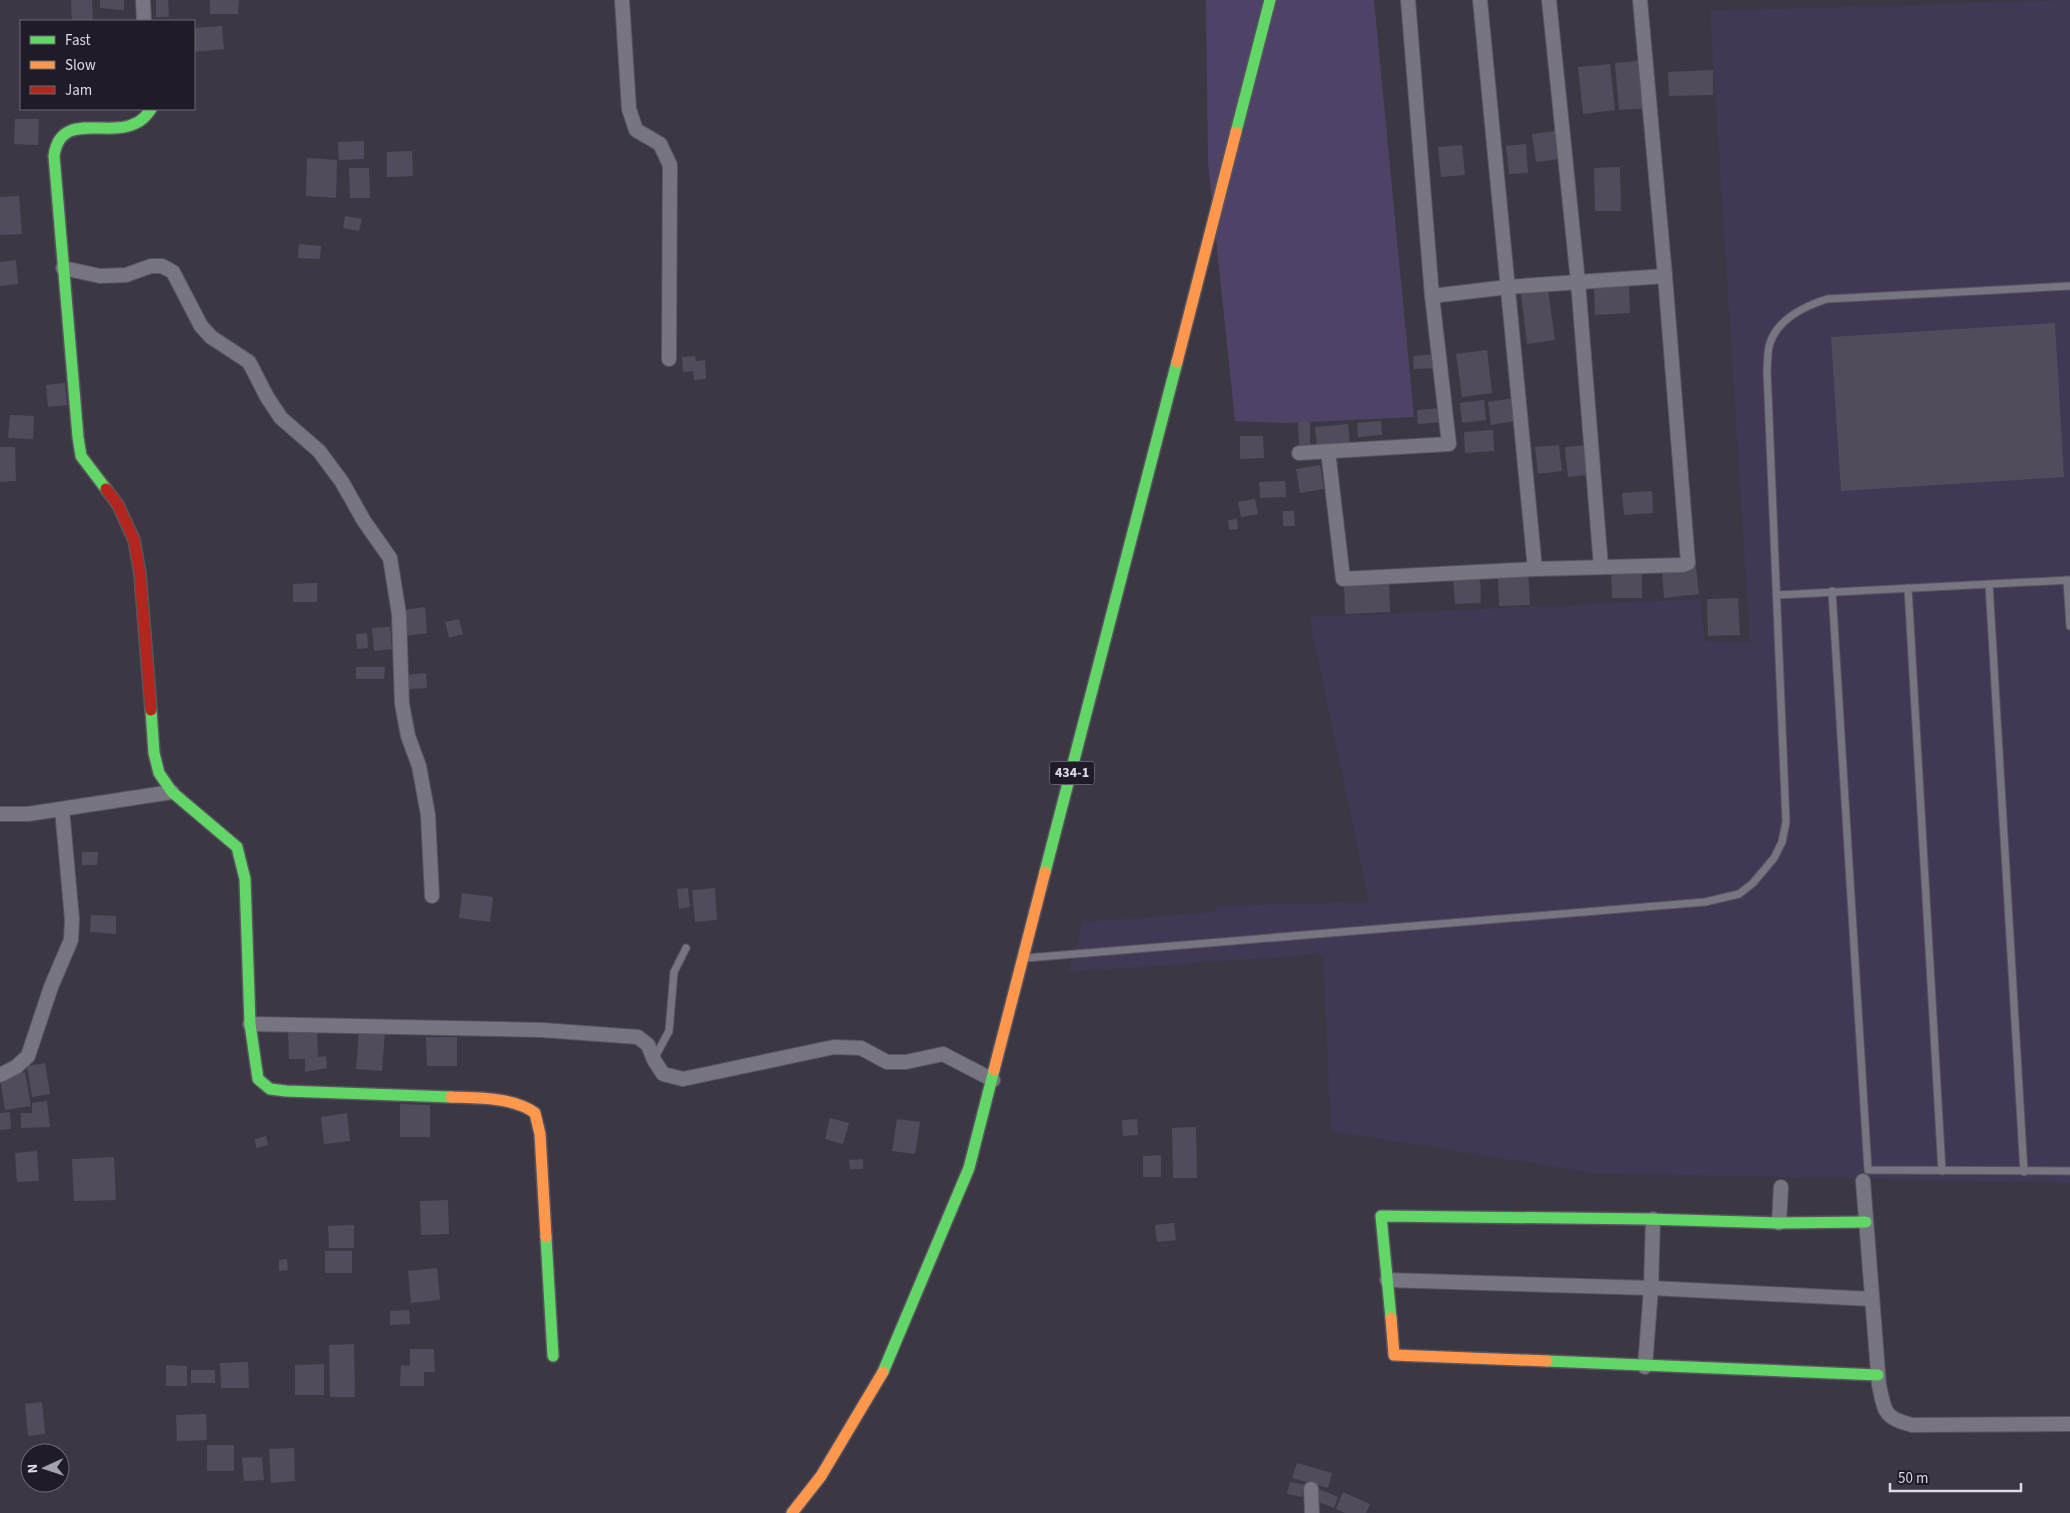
<svg xmlns="http://www.w3.org/2000/svg" width="2070" height="1513" viewBox="0 0 2070 1513" font-family="'Source Sans 3',sans-serif">
<style>
.built{fill:#403854}
.green{fill:#4e4367}
.building{fill:#514c5c}
.lines{fill:none;stroke-linecap:round;stroke-linejoin:round}
.lane-casing{stroke:#585560;stroke-width:9}
.street-casing{stroke:#585560;stroke-width:16}
.fast-casing{stroke:#585560;stroke-width:14}
.slow-casing{stroke:#585560;stroke-width:14}
.jam-casing{stroke:#585560;stroke-width:14}
.lane{stroke:#77757f;stroke-width:7}
.street{stroke:#77757f;stroke-width:14}
.fast{stroke:#63d668;stroke-width:11}
.slow{stroke:#ff974d;stroke-width:11}
.jam{stroke:#b3261e;stroke-width:11}
.labels{text-anchor:middle;dominant-baseline:central;stroke-width:4;stroke-linejoin:round;paint-order:stroke}
.shield{fill:#1f1c27;stroke:#a3a0ae;stroke-width:1}
.shield-label{font-size:14px;font-weight:bold;fill:#dcd9e8}
</style>
<rect width="100%" height="100%" fill="#3b3844"/>
<!-- built -->
<path class="built" d="M2070 0V1183L1593 1173 1331 1131 1323 954 1068 972 1083 922 1215 912 1216 906 1369 902 1309 617 1701 599 1704 641 1750 642 1710 11Z"/>
<!-- green -->
<path class="green" d="M1206 0H1374L1414 417 1286 423 1235 421 1208 162Z"/>
<!-- building -->
<g class="building">
<path d="M71 0H92L93 21H72Z"/>
<path d="M100 0H124V10L100 8Z"/>
<path d="M156 0H168L169 17H156Z"/>
<path d="M210 0H239L238 14H210Z"/>
<path d="M222 26 224 49 194 52V28Z"/>
<path d="M1645 60 1649 108 1619 110 1615 63Z"/>
<path d="M1610 64 1615 110 1583 114 1578 67Z"/>
<path d="M1713 70V95L1669 96 1668 72Z"/>
<path d="M15 119H39L38 145 14 144Z"/>
<path d="M1555 131 1559 159 1536 162 1532 134Z"/>
<path d="M364 141V159L339 160 338 142Z"/>
<path d="M1526 144 1528 173 1509 174 1506 146Z"/>
<path d="M1462 145 1465 175 1441 177 1438 147Z"/>
<path d="M412 151 413 176 387 177V152Z"/>
<path d="M307 158 337 160 336 198 306 196Z"/>
<path d="M1620 167 1621 211H1595L1594 168Z"/>
<path d="M349 168H369L370 198H350Z"/>
<path d="M19 196 22 234 0 235V197Z"/>
<path d="M345 216 362 219 359 231 343 228Z"/>
<path d="M299 244 321 246 320 259 298 258Z"/>
<path d="M16 260 18 284 0 286V262Z"/>
<path d="M1629 286 1630 313 1595 315 1594 288Z"/>
<path d="M1548 290 1555 340 1527 344 1521 294Z"/>
<path d="M2055 323 2064 477 1841 491 1831 337Z"/>
<path d="M1487 350 1492 393 1462 397 1456 354Z"/>
<path d="M1436 354 1437 368 1414 369 1413 356Z"/>
<path d="M695 356 696 361 705 360 706 379 694 380 693 371 683 372 682 357Z"/>
<path d="M65 383 67 405 48 407 46 385Z"/>
<path d="M1513 398 1516 421 1491 425 1488 402Z"/>
<path d="M1484 400 1486 420 1462 423 1460 403Z"/>
<path d="M1441 408 1442 422 1418 424 1417 410Z"/>
<path d="M10 415 34 416 33 439 8 438Z"/>
<path d="M1381 421 1382 435 1358 437 1357 423Z"/>
<path d="M1298 422H1310V444L1299 445Z"/>
<path d="M1348 424 1350 444 1317 447 1315 427Z"/>
<path d="M1493 430 1494 451 1465 453 1464 432Z"/>
<path d="M1240 436H1263L1264 458 1240 459Z"/>
<path d="M1559 445 1562 471 1538 474 1535 447Z"/>
<path d="M1585 445 1588 475 1568 477 1565 447Z"/>
<path d="M0 447H15L16 481 0 482Z"/>
<path d="M1320 465 1324 489 1300 493 1296 469Z"/>
<path d="M1285 481 1286 497 1260 498 1259 482Z"/>
<path d="M1652 491 1653 513 1624 515 1622 493Z"/>
<path d="M1255 499 1258 514 1241 517 1238 502Z"/>
<path d="M1283 511H1294L1295 526H1283Z"/>
<path d="M1237 519 1238 529 1229 530 1228 520Z"/>
<path d="M1642 567V598H1612L1611 568Z"/>
<path d="M1696 567 1699 594 1664 598 1662 570Z"/>
<path d="M1528 573 1530 605 1499 606 1498 575Z"/>
<path d="M1480 578 1481 603 1455 604 1453 580Z"/>
<path d="M317 583V602H293V584Z"/>
<path d="M1389 583 1390 612 1345 614 1344 584Z"/>
<path d="M1738 598 1740 635 1708 636 1707 599Z"/>
<path d="M425 607 427 633 406 636 403 610Z"/>
<path d="M459 619 463 634 449 638 445 622Z"/>
<path d="M390 627 392 649 374 651 372 628Z"/>
<path d="M367 633 368 648 357 649 356 634Z"/>
<path d="M356 667H385L384 679H356Z"/>
<path d="M426 673 427 688 396 690 395 676Z"/>
<path d="M82 852H98L97 865H82Z"/>
<path d="M688 888 690 907 679 909 677 889Z"/>
<path d="M715 888 717 920 695 922 692 890Z"/>
<path d="M462 893 493 897 490 922 459 918Z"/>
<path d="M91 915 116 916V934L90 932Z"/>
<path d="M317 1030 318 1057 326 1056 327 1068 305 1072V1059H289L288 1031Z"/>
<path d="M359 1031 385 1032 382 1071 356 1069Z"/>
<path d="M426 1037H457V1066H427Z"/>
<path d="M45 1063 50 1094 32 1097 27 1066Z"/>
<path d="M25 1072 31 1106 5 1110 0 1077Z"/>
<path d="M47 1101 50 1127 21 1128V1113H32V1103Z"/>
<path d="M400 1104 430 1105V1137H400Z"/>
<path d="M10 1112 11 1129 0 1130V1113Z"/>
<path d="M347 1113 350 1141 324 1144 321 1117Z"/>
<path d="M830 1118 849 1123 843 1144 825 1139Z"/>
<path d="M897 1119 920 1122 915 1154 892 1151Z"/>
<path d="M1137 1119 1138 1135 1123 1136 1122 1120Z"/>
<path d="M1196 1127 1197 1178H1173L1172 1128Z"/>
<path d="M266 1136 268 1145 256 1148 255 1139Z"/>
<path d="M37 1151 39 1181 17 1182 15 1153Z"/>
<path d="M1161 1155V1177H1143V1156Z"/>
<path d="M114 1157 116 1200 74 1201 72 1159Z"/>
<path d="M863 1159V1169H850L849 1160Z"/>
<path d="M448 1200 449 1234 421 1235 420 1201Z"/>
<path d="M1174 1223 1176 1240 1157 1242 1155 1225Z"/>
<path d="M354 1225V1248H329L328 1226Z"/>
<rect x="325" y="1251" width="27" height="22"/>
<path d="M287 1259 288 1270 279 1271V1260Z"/>
<path d="M437 1268 440 1300 411 1303 408 1271Z"/>
<path d="M409 1310 410 1324 390 1325V1311Z"/>
<path d="M354 1344 355 1397H330L329 1345Z"/>
<path d="M410 1349H434L435 1372H424V1386H400L401 1365 410 1366Z"/>
<path d="M248 1362 249 1388H221L220 1363Z"/>
<path d="M324 1364V1395H295V1365Z"/>
<path d="M166 1365 187 1366V1386H166Z"/>
<rect x="191" y="1370" width="24" height="13"/>
<path d="M42 1402 45 1434 28 1436 25 1404Z"/>
<path d="M206 1414 207 1440 177 1441 176 1415Z"/>
<rect x="207" y="1445" width="27" height="26"/>
<path d="M294 1448 295 1481 271 1483 269 1449Z"/>
<path d="M262 1457 264 1480 244 1481 242 1458Z"/>
<path d="M1297 1463 1332 1473 1328 1488 1292 1478Z"/>
<path d="M1290 1482 1305 1485 1302 1497 1287 1494Z"/>
<path d="M1319 1489 1338 1497 1334 1508 1314 1500Z"/>
<path d="M1343 1492 1370 1504 1366 1513H1345L1336 1509Z"/>
</g>
<g class="lines">
<defs>
<g id="lane">
<path d="M2067 580 2070 626"/>
<path d="M1989 584 2024 1172"/>
<path d="M1908 588 1942 1171"/>
<path d="M1832 591 1868 1170 2070 1171"/>
<path d="M1777 595 2070 580"/>
<path d="M1026 958 1705 902 1739 894 1753 883 1774 858 1782 842 1786 822 1767 370C1768 362 1767 351 1770 343 1778 319 1805 306 1827 299L2070 286"/>
<path d="M654 1059 669 1031 674 972 686 948"/>
</g>
<g id="street">
<path d="M143 0 144 21"/>
<path d="M622 0 629 109 636 130 660 144 670 165 669 359"/>
<path d="M1480 0 1535 569"/>
<path d="M1549 0 1578 282 1601 567"/>
<path d="M63 268 100 276 126 275 151 266H162L173 272 201 326 211 337 249 362 267 397 281 418 319 451 342 482 364 521 390 558 399 614 402 704 408 736 419 766 428 815 432 896"/>
<path d="M1432 296 1508 287 1665 276"/>
<path d="M1328 451 1343 579 1535 569 1683 565 1688 563 1665 276 1640 0"/>
<path d="M1299 453 1449 444 1432 296 1408 0"/>
<path d="M0 814H28L172 792"/>
<path d="M250 1024 542 1030 638 1037 648 1045 654 1060 663 1074 683 1079 834 1047 861 1048 887 1062H906L943 1054 993 1080"/>
<path d="M0 1075 16 1067 28 1056 51 987 71 940 72 919 62 809"/>
<path d="M1863 1181 1879 1385C1885 1411 1883 1418 1912 1425L2070 1424"/>
<path d="M1779 1223 1781 1187"/>
<path d="M1387 1280 1651 1288 1872 1299"/>
<path d="M1645 1367 1651 1288 1653 1219"/>
<path d="M1311 1489 1312 1513"/>
</g>
<g id="fast">
<path d="M1236 132 1270 0"/>
<path d="M106 489 81 456 78 437 54 156C60 111 106 137 134 124 142 121 146 116 151 109"/>
<path d="M151 710 154 753 159 773 172 792 237 847 245 879 250 1024 258 1079 270 1089 286 1091 451 1097"/>
<path d="M1045 872 1177 362"/>
<path d="M546 1237 553 1356"/>
<path d="M1391 1318 1381 1216 1647 1219 1779 1223 1866 1222"/>
<path d="M1547 1361 1878 1375"/>
<path d="M883 1372 969 1168 994 1070"/>
</g>
<g id="slow">
<path d="M1177 362 1236 132"/>
<path d="M994 1070 1045 872"/>
<path d="M451 1097C478 1098 513 1097 535 1113L540 1134 546 1237"/>
<path d="M1391 1318 1394 1355 1547 1361"/>
<path d="M792 1513 821 1476 883 1372"/>
</g>
<path id="jam" d="M106 489 118 505 134 540 140 574 151 710"/>
</defs>
<!-- lane casing -->
<use href="#lane" class="lane-casing"/>
<!-- street casing -->
<use href="#street" class="street-casing"/>
<!-- fast casing -->
<use href="#fast" class="fast-casing"/>
<!-- slow casing -->
<use href="#slow" class="slow-casing"/>
<!-- jam casing -->
<use href="#jam" class="jam-casing"/>
<!-- lane -->
<use href="#lane" class="lane"/>
<!-- street -->
<use href="#street" class="street"/>
<!-- fast -->
<use href="#fast" class="fast"/>
<!-- slow -->
<use href="#slow" class="slow"/>
<!-- jam -->
<use href="#jam" class="jam"/>
</g>
<g class="labels">
<!-- shield labels -->
<rect class="shield" x="1049.5" y="761.5" width="45" height="23" rx="4"/>
<g class="shield-label">
<text x="1072" y="773">434-1</text>
</g>
</g>
<!-- legend -->
<rect x="20" y="20" width="175" height="90" fill="#1f1c27" stroke="#6b6874"/>
<rect x="30" y="36" width="25" height="8" fill="#63d668" stroke="#6b6874"/>
<text x="65" y="45" font-size="15" fill="#dcd9e8">Fast</text>
<rect x="30" y="61" width="25" height="8" fill="#ff974d" stroke="#6b6874"/>
<text x="65" y="70" font-size="15" fill="#dcd9e8">Slow</text>
<rect x="30" y="86" width="25" height="8" fill="#b3261e" stroke="#6b6874"/>
<text x="65" y="95" font-size="15" fill="#dcd9e8">Jam</text>
<!-- north arrow -->
<g transform="translate(45 1468) rotate(267)"><circle r="24" fill="#1f1c27" stroke="#6b6874"/>
<path d="M0-4L9 19L0 12L-9 19Z" fill="#a4a1af"/>
<text y="-8" font-size="14" font-weight="bold" text-anchor="middle" fill="#dcd9e8">N</text>
</g>
<!-- scale -->
<path d="M1890 1483v8h131v-8" fill="none" stroke="#dcd9e8" stroke-width="2.5"/>
<text x="1898" y="1483" font-size="15" fill="#dcd9e8" stroke="#1f1c27" stroke-width="4" paint-order="stroke">50 m</text>
</svg>
